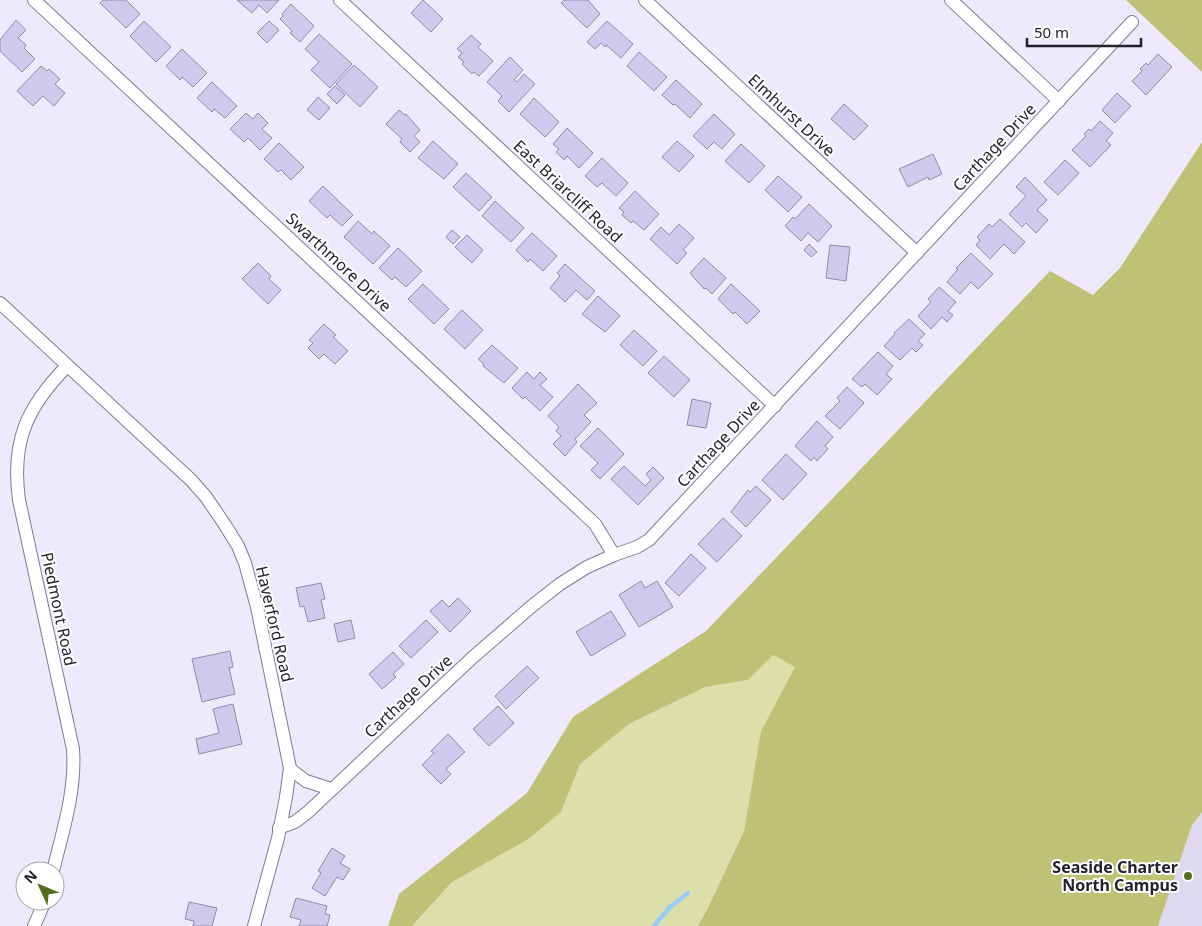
<svg xmlns="http://www.w3.org/2000/svg" width="1202" height="926" viewBox="0 0 1202 926" font-family="'Noto Sans',sans-serif">
<style>
.built{fill:#ded9f1}
.green{fill:#dcdfa9}
.forest{fill:#bfc275}
.lines{fill:none;stroke-linecap:round;stroke-linejoin:round}
.stream{stroke:#98cdf5;stroke-width:4.5}
.building{fill:#cecaeb;stroke:#8f8aa9}
.minor-casing{stroke:#807996;stroke-width:14}
.minor{stroke:#fff;stroke-width:12}
.poi-dot{fill:#556d1f;stroke:#fff;stroke-width:2}
.labels{text-anchor:middle;dominant-baseline:central;stroke-width:4;stroke-linejoin:round;paint-order:stroke}
.street-label{font-size:16px;fill:#24212d;stroke:#fff}
.poi-label{font-size:16px;font-weight:bold;fill:#24212d;stroke:#fff;text-anchor:end}
</style>
<rect width="100%" height="100%" fill="#eee9fd"/>
<!-- built -->
<path class="built" d="M1202 812V926H1158L1192 825Z"/>
<!-- green -->
<path class="green" d="M773 655 795 667 761 731 744 831 707 910 698 926H412L452 882 527 840 560 812 580 764 629 724 705 687 748 680Z"/>
<!-- forest -->
<g class="forest">
<path d="M1126 0H1202V72Z"/>
<path d="M1202 142V812L1192 825 1158 926H698L707 910 744 831 761 731 795 667 773 655 748 680 705 687 629 724 580 764 561 812 527 840 452 882 412 926H388L399 894 527 793 573 717 706 631 1050 271 1093 295 1120 268Z"/>
</g>
<g class="lines">
<!-- stream -->
<path class="stream" d="M654 926 670 907 688 893"/>
</g>
<!-- building -->
<g class="building">
<path d="M103 0H126L140 14 126 28 100 3Z"/>
<path d="M237 0H279L267 13 259 5 252 13Z"/>
<path d="M423 0 443 19 431 32 411 13Z"/>
<path d="M564 0H588L600 14 587 28 561 3Z"/>
<path d="M291 4 314 26 300 42 290 33 292 31 280 19 283 16 282 14Z"/>
<path d="M16 20 26 30 18 38 26 45 24 48 35 59 22 72 0 51V40Z"/>
<path d="M144 21 171 47 156 62 130 36Z"/>
<path d="M269 21 279 30 267 43 257 33Z"/>
<path d="M607 21 633 44 621 58 606 45 605 47 601 43 595 49 587 42Z"/>
<path d="M319 34 352 64 330 88 311 70 319 62 305 49Z"/>
<path d="M471 35 481 44 478 47 493 61 479 76 474 72 472 74 462 64 464 62 458 57 462 53 457 49Z"/>
<path d="M182 49 207 73 193 87 182 77 180 80 166 66Z"/>
<path d="M639 52 667 77 654 91 627 66Z"/>
<path d="M1158 54 1172 67 1146 95 1132 81 1142 71 1140 69 1146 63 1148 65Z"/>
<path d="M510 57 523 70 514 80 517 82 524 74 535 84 509 112 498 101 502 96 487 82Z"/>
<path d="M354 65 378 87 360 107 336 84Z"/>
<path d="M41 66 47 71 49 69 60 79 55 84 65 93 54 106 43 96 33 106 17 91Z"/>
<path d="M676 80 702 104 690 118 675 104 673 105 662 95Z"/>
<path d="M212 82 237 106 225 118 214 109 212 112 197 98Z"/>
<path d="M335 86 345 95 337 104 327 94Z"/>
<path d="M1117 93 1131 106 1115 123 1102 110Z"/>
<path d="M318 97 330 108 319 120 307 110Z"/>
<path d="M534 98 559 122 545 137 520 114Z"/>
<path d="M844 104 868 126 854 140 831 119Z"/>
<path d="M399 110 405 115 406 114 420 130 414 136 420 142 410 152 400 142 402 139 386 124Z"/>
<path d="M246 113 253 119 258 113 268 123 262 129 272 138 260 150 248 138 244 142 230 129Z"/>
<path d="M714 114 735 134 722 149 714 142 707 149 693 136Z"/>
<path d="M1100 121 1113 133 1106 141 1111 145 1090 167 1072 150 1086 136 1084 134 1089 129 1091 131Z"/>
<path d="M567 128 593 153 579 168 567 156 564 160 556 152 559 149 553 144Z"/>
<path d="M433 141 458 164 444 179 418 158Z"/>
<path d="M677 141 694 156 679 172 662 157Z"/>
<path d="M279 143 304 167 291 180 281 170 278 172 264 159Z"/>
<path d="M741 144 765 166 749 183 725 161Z"/>
<path d="M933 154 942 174 929 180 928 177 908 187 899 169Z"/>
<path d="M602 158 628 183 616 196 602 183 597 187 585 176Z"/>
<path d="M1065 160 1079 173 1058 195 1044 182Z"/>
<path d="M466 173 492 197 479 211 453 187Z"/>
<path d="M778 176 802 197 788 212 765 190Z"/>
<path d="M1025 177 1047 200 1037 210 1048 220 1036 233 1026 223 1022 227 1009 214 1026 196 1016 187Z"/>
<path d="M323 186 353 215 342 226 330 215 327 218 309 201Z"/>
<path d="M635 191 659 214 644 230 633 221 631 223 622 215 624 212 619 208Z"/>
<path d="M495 201 524 228 511 242 482 216Z"/>
<path d="M809 204 832 226 818 242 808 233 801 241 785 226 793 217 795 219Z"/>
<path d="M1000 219 1025 242 1014 254 1004 244 990 259 976 245 980 240 977 237 989 224 992 227Z"/>
<path d="M358 221 372 234 374 231 390 246 373 264 344 237Z"/>
<path d="M679 224 694 238 683 250 687 253 677 264 650 239 661 227 669 235Z"/>
<path d="M452 230 460 237 453 244 446 237Z"/>
<path d="M532 233 557 256 543 271 530 259 528 262 516 250Z"/>
<path d="M467 235 483 250 472 263 455 247Z"/>
<path d="M809 244 817 252 811 257 804 250Z"/>
<path d="M830 245 850 247 846 281 826 278Z"/>
<path d="M398 248 422 271 406 287 395 277 392 280 379 268Z"/>
<path d="M971 253 993 274 978 289 971 282 960 294 947 282 958 269 956 268Z"/>
<path d="M704 258 726 278 712 294 706 288 704 289 690 273Z"/>
<path d="M258 263 271 276 269 279 281 290 268 304 242 279Z"/>
<path d="M565 264 595 291 587 300 576 290 565 302 550 288 560 276 557 273Z"/>
<path d="M423 284 449 309 434 324 408 299Z"/>
<path d="M731 284 760 311 747 324 735 312 733 314 718 299Z"/>
<path d="M939 287 956 302 948 311 953 315 947 322 942 317 931 329 918 316 931 302 928 299Z"/>
<path d="M598 296 620 316 605 332 582 314Z"/>
<path d="M462 310 483 330 465 349 444 329Z"/>
<path d="M909 319 925 334 918 341 923 345 916 352 912 348 900 360 884 346 895 334 894 333Z"/>
<path d="M324 324 336 335 333 337 348 351 335 364 324 354 319 359 308 348 313 343 309 340Z"/>
<path d="M634 330 657 351 643 366 620 345Z"/>
<path d="M492 345 518 368 504 383 483 366 484 364 478 359Z"/>
<path d="M878 352 893 366 886 374 892 379 877 395 865 384 862 387 852 379Z"/>
<path d="M664 356 690 380 674 397 648 373Z"/>
<path d="M527 372 534 379 540 372 547 379 540 385 553 397 540 411 525 397 523 399 512 388Z"/>
<path d="M578 384 597 403 584 415 591 422 575 439 577 442 565 456 553 444 561 436 556 431 559 427 548 416Z"/>
<path d="M847 387 864 403 840 429 825 416 840 401 837 398Z"/>
<path d="M692 399 711 403 706 428 687 425Z"/>
<path d="M817 421 833 437 825 446 828 449 817 461 814 457 811 461 795 446Z"/>
<path d="M598 428 624 454 600 479 591 470 598 463 580 446Z"/>
<path d="M786 454 807 474 783 500 762 480Z"/>
<path d="M624 466 645 486 651 480 646 474 653 467 664 478 638 505 611 479Z"/>
<path d="M756 486 771 500 746 527 731 512 748 490 750 492Z"/>
<path d="M723 518 742 536 717 562 698 544Z"/>
<path d="M691 554 706 568 679 596 665 583Z"/>
<path d="M641 581 645 588 657 581 673 607 639 627 619 595Z"/>
<path d="M321 583 325 599 321 600 325 618 308 622 304 606 300 607 296 588Z"/>
<path d="M458 598 471 611 450 632 430 611 442 600 449 607Z"/>
<path d="M611 611 626 635 591 656 576 632Z"/>
<path d="M351 620 355 638 338 642 334 624Z"/>
<path d="M426 620 438 632 411 658 399 646Z"/>
<path d="M230 651 233 667 229 668 235 694 202 702 192 659Z"/>
<path d="M393 652 404 664 393 674 396 677 382 689 369 674Z"/>
<path d="M527 666 539 678 506 709 495 696Z"/>
<path d="M233 704 242 744 199 754 196 739 219 733 213 709Z"/>
<path d="M498 706 514 723 489 746 473 729Z"/>
<path d="M448 734 465 752 446 769 451 774 441 784 422 765 434 753 431 751Z"/>
<path d="M332 848 345 856 340 863 350 869 343 880 337 877 325 896 312 888 321 873 318 871Z"/>
<path d="M296 898 327 906 325 914 330 915 327 926H299L301 920 290 917Z"/>
<path d="M189 902 217 908 212 926H193L194 921 185 919Z"/>
</g>
<g class="lines">
<defs>
<g id="minor">
<path d="M34 0 595 524 614 555"/>
<path d="M340 0 775 406"/>
<path d="M645 0 917 253"/>
<path d="M951 0 1059 101"/>
<path d="M0 303 191 480 206 497 225 525 238 546 245 563 257 607 290 768 286 797 278 838 254 926"/>
<path d="M290 769 306 781 331 789"/>
<path d="M279 828 295 822 308 812 472 658 532 606 560 584 587 567 614 555 637 547 649 540 1132 22"/>
<path d="M53 871C63 830 76 791 73 749L19 500C11 441 27 407 67 366"/>
<path d="M34 926 45 901"/>
</g>
</defs>
<!-- minor casing -->
<use href="#minor" class="minor-casing"/>
<!-- minor -->
<use href="#minor" class="minor"/>
</g>
<!-- markers -->
<circle class="poi-dot" cx="1188" cy="876" r="5"/>
<g class="labels">
<!-- street labels -->
<g class="street-label">
<text transform="translate(792 115) rotate(43)">Elmhurst Drive</text>
<text transform="translate(994 147) rotate(-47)">Carthage Drive</text>
<text transform="translate(568 191) rotate(43)">East Briarcliff Road</text>
<text transform="translate(339 262) rotate(43)">Swarthmore Drive</text>
<text transform="translate(718 443) rotate(-47)">Carthage Drive</text>
<text transform="translate(59 609) rotate(78)">Piedmont Road</text>
<text transform="translate(275 624) rotate(77)">Haverford Road</text>
<text transform="translate(408 696) rotate(-43)">Carthage Drive</text>
</g>
<!-- poi labels -->
<g class="poi-label">
<text x="1178" y="867">Seaside Charter<tspan x="1178" dy="18">North Campus</tspan></text>
</g>
</g>
<!-- north arrow -->
<g transform="translate(40 886) rotate(314)"><circle r="24" fill="#ffffff" stroke="#a7a6ab"/>
<path d="M0-4L9 19L0 12L-9 19Z" fill="#556d1f"/>
<text y="-8" font-size="14" font-weight="bold" text-anchor="middle" fill="#24212d">N</text>
</g>
<!-- scale -->
<path d="M1027 38v8h114v-8" fill="none" stroke="#24212d" stroke-width="2.5"/>
<text x="1034" y="38" font-size="15" fill="#24212d" stroke="#ffffff" stroke-width="4" paint-order="stroke">50 m</text>
</svg>
